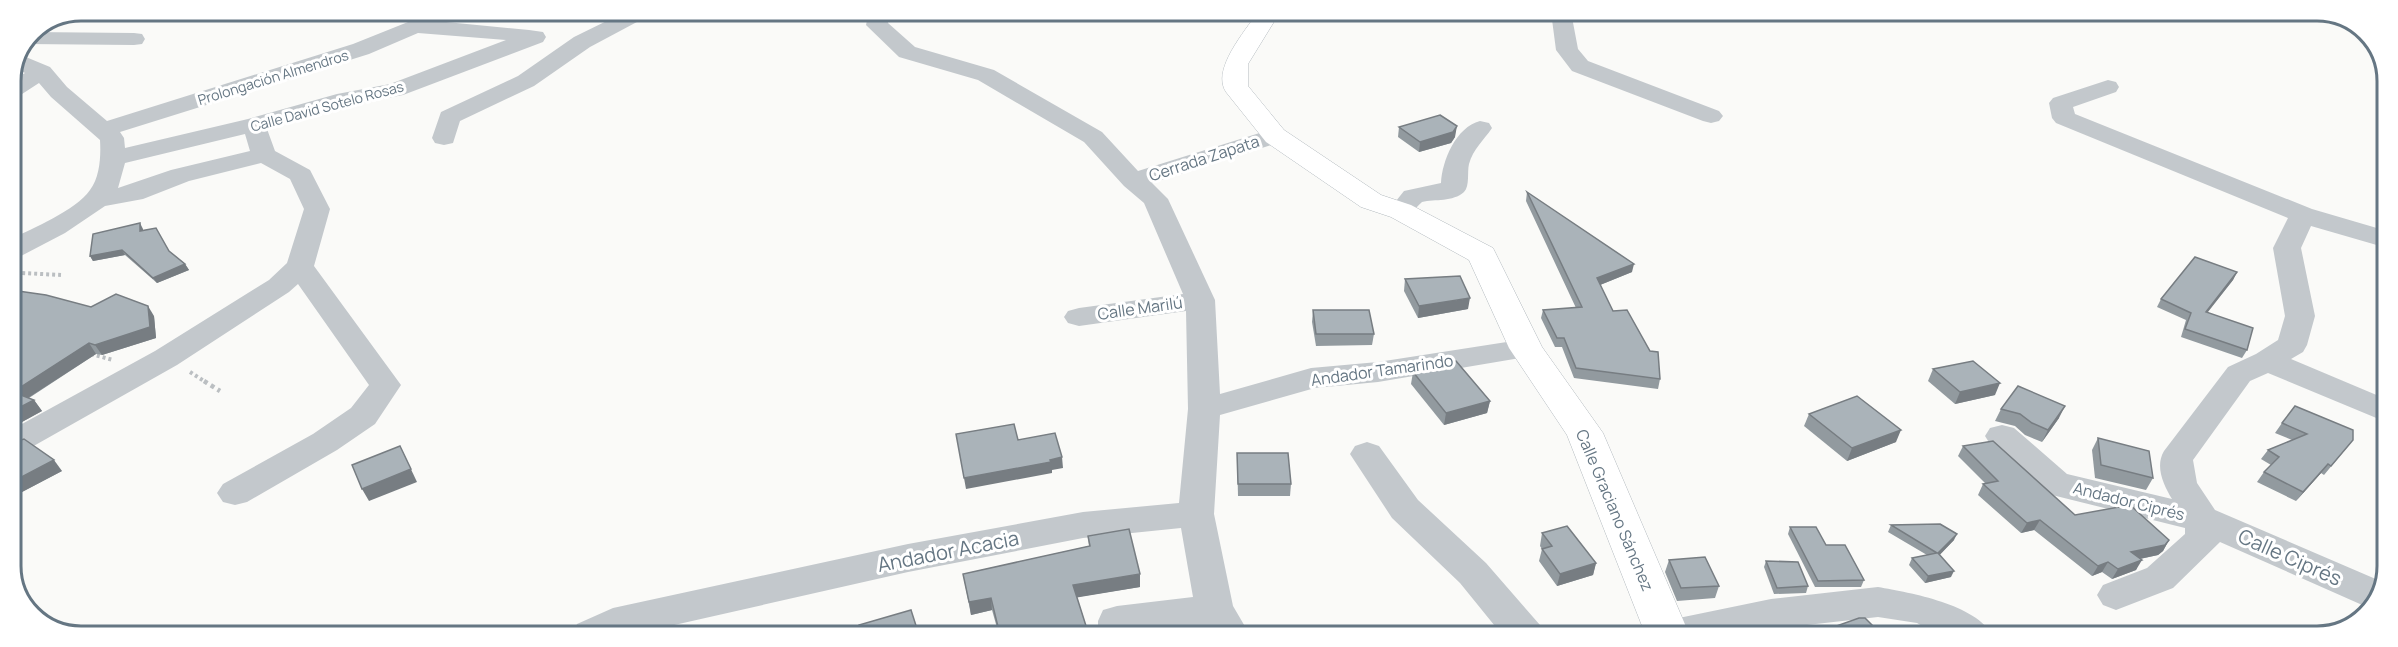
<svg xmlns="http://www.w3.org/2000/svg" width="2398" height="647" viewBox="0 0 2398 647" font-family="Manrope,sans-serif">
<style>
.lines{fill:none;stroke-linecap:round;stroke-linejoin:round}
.secondary-casing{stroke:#b3babf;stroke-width:1}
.path-far1{stroke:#bbbfc2;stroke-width:4;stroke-dasharray:3 3;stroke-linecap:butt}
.path{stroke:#bbbfc2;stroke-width:4.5;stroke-dasharray:4 4;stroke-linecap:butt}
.street{fill:#c3c8cc;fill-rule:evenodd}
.secondary{fill:#fff;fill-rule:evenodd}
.wall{fill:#929a9f}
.shaded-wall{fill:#777d82}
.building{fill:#aab3b9;stroke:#777d82;stroke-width:1.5}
.labels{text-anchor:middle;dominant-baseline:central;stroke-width:6;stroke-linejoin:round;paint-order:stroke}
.far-street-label{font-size:14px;fill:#657683;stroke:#fff}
.street-label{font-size:16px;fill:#657683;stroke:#fff}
.near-street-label{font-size:20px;fill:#657683;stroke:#fff}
.rim{fill:none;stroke:#657683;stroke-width:3}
</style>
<rect width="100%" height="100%" fill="#fafaf8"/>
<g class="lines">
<defs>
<path id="secondary" d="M1258 12H1280L1248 64V86L1284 130 1381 195 1411 205 1493 248 1542 347 1603 433 1690 636H1646L1567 435 1509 348 1469 260 1391 217 1361 207 1266 142 1226 92C1211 70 1245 31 1258 12Z"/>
</defs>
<!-- secondary casing -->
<use href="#secondary" class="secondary-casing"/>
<!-- path-far1 -->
<g class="path-far1">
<path d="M17 270 22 273 61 275"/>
<path d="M91 354 113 360"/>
<path d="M190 372 207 383"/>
</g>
<!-- path -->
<path class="path" d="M204 381 220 391"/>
<!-- street -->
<g class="street">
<path d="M423 11H447L436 21 529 30 543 32 546 37 543 42 403 95 341 107 267 129 275 151 310 170 330 209 314 266 401 385 375 424 337 450 247 502 235 505 223 502 217 493 223 484 313 434 351 408 369 385 298 284 289 292 177 365 23 452 11 455V430L155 351 269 280 287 263 304 209 290 179 261 163 189 181 143 199 105 206 65 233 21 256 11 258V239C33 228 75 211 90 190 100 177 101 156 100 140L51 97 39 83 19 96 11 98V81L25 73 16 68 21 55 50 67 67 87 107 121 353 44 408 22ZM418 33 506 40 390 84 337 94 248 119 125 148 124 138 120 132 369 54ZM245 134 250 151 171 170 118 188 125 163Z"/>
<path d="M627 11H653L650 15 590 47 534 86 460 121 453 143 444 145 435 143 432 138 441 112 518 76 574 37Z"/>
<path d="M869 11H889L888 23 915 47 994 70 1102 132 1138 171 1266 131 1275 129 1284 131 1287 136 1284 141 1152 183 1168 199 1215 300 1220 394 1311 368 1378 362 1526 339 1537 341 1541 348 1537 355 1526 357 1378 382 1315 388 1220 415 1214 514 1233 606 1250 635H1210L1204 626 1138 635H1098V621L1103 610 1117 606 1193 597 1181 528 1083 538 908 572 630 635H572L577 624 613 608 908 544 1083 512 1179 503 1188 409 1186 311 1079 326 1068 323 1064 317 1068 311 1079 308 1183 294 1144 203 1124 186 1084 142 978 80 899 57 866 25Z"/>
<path d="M910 11H957C948 24 926 19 913 15Z"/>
<path d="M1551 12H1571L1578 49 1588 61 1719 111 1723 116 1719 121 1711 123 1703 121 1572 71 1556 50Z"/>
<path d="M31 32 134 33 142 34 145 39 142 44 134 45 26 44Z"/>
<path d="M2108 80 2116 82 2119 87 2116 92 2073 107 2075 114 2312 209 2387 231V248L2311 226 2301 248 2315 316 2307 345 2303 352 2291 359 2386 399V422L2268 373 2250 381 2193 460 2197 483 2215 510 2385 583 2369 608 2220 542 2173 588 2116 610 2103 605 2097 595 2103 585 2147 568 2185 534V528L2044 493 1990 444 1985 436 1990 428 2002 425 2014 428 2067 474 2172 499C2163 484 2155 466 2164 451L2228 367 2256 354 2278 340 2285 316 2273 248 2288 218 2056 123 2052 118 2049 103 2053 98Z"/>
<path d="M1480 121 1489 123 1492 128C1484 140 1473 149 1469 164 1467 172 1470 186 1464 192 1453 202 1435 199 1422 202 1411 212 1409 221 1392 217L1388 211 1404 191 1441 183C1442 161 1456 127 1480 121Z"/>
<path d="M1367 442 1379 446 1418 500 1486 563 1540 625 1546 636H1503L1460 583 1392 518 1350 454 1355 446Z"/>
<path d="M1878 587C1911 593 1976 604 1993 636H1939L1917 623 1878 617 1771 629 1740 636H1649L1655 625 1669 620 1771 599Z"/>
</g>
<!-- secondary -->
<use href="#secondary" class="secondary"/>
</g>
<!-- wall -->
<g class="wall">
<path d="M1399 127 1455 137 1451 143 1419 152 1398 137Z"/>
<path d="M1527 192 1632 272 1600 285 1613 311 1660 379 1658 389 1574 378 1562 347H1555L1541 318 1543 310 1576 308 1526 201Z"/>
<path d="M143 229V231L185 264 189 270 157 283 125 255 93 261 90 256Z"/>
<path d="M2237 272 2233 280 2208 312 2247 350 2242 358 2181 337 2186 320 2157 307 2161 299Z"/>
<path d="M1405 279 1468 309 1418 318 1404 291Z"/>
<path d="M11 290 91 307 154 316 156 338 102 355 96 354 29 398 34 400 42 411 11 428Z"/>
<path d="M1313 310 1374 334 1372 345 1316 346 1312 322Z"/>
<path d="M1933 369 1995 395 1955 404 1928 381Z"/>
<path d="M1413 372 1490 401 1487 413 1444 425 1411 384Z"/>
<path d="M2001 409 2059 418 2042 442 2025 435 2015 426 1995 421Z"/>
<path d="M1809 414 1896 442 1847 461 1804 426Z"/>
<path d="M2282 423 2353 440 2324 475 2321 473 2296 501 2257 482 2264 472 2271 465 2261 459 2268 450 2292 440 2275 433Z"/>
<path d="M2098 438 2153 478 2146 490 2095 478 2092 450Z"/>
<path d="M11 443 62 471 22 492 14 486 11 488Z"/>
<path d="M1963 446 2075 515 2169 540 2163 551 2158 555 2140 559 2136 570 2112 579 2102 572 2092 576 2034 530 2021 533 1978 495 1983 484H1986L1958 456Z"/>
<path d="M1237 453 1291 484 1290 496H1238Z"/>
<path d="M1891 525 1954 540 1939 555 1951 577 1925 583 1909 565 1912 558 1927 555 1888 532Z"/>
<path d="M1790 527 1826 545 1864 580 1861 587H1815L1788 534Z"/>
<path d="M1542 533 1596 563 1593 575 1557 586 1539 561 1542 549 1540 546Z"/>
<path d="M1088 536 1140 587 1077 597 1087 629V635H999L992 610 971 615 963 574 1089 546Z"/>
<path d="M1669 560 1719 586 1715 598 1677 601 1665 572Z"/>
<path d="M1766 561 1808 586 1806 593 1774 594 1764 567Z"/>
</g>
<!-- shaded-wall -->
<g class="shaded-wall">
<path d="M1457 126 1455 137 1451 143 1419 152 1420 142Z"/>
<path d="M140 223 143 229V237L140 231Z"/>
<path d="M122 250 125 255 93 261 90 256Z"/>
<path d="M185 264 189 270 157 283 153 278Z"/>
<path d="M1634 264 1632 272 1595 287 1597 278Z"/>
<path d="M2237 272 2233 280 2202 319 2206 312Z"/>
<path d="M1470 298 1468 309 1418 318 1419 306Z"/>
<path d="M148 306 154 316 156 338 102 355 95 345Z"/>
<path d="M89 343 96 354 20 403 13 392Z"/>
<path d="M2000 383 1995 395 1955 404 1960 392Z"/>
<path d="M34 400 42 411 11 428V412Z"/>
<path d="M1490 401 1487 413 1444 425 1446 413Z"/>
<path d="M2065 406 2059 418 2042 442 2048 430Z"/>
<path d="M1901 430 1896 442 1847 461 1852 448Z"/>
<path d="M400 446 417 482 369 501 362 489Z"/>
<path d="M1062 457 1063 468 1052 470V473L966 489 964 478Z"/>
<path d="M54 460 62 471 22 492 14 481Z"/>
<path d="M2328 464 2321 473 2296 501 2303 492Z"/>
<path d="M2040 520 2034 530 2021 533 2027 523Z"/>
<path d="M1957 534 1954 540 1935 560 1938 553Z"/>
<path d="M2169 540 2163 551 2158 555 2125 562 2131 552Z"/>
<path d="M2142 560 2136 570 2112 579 2118 569Z"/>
<path d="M2108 562 2102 572 2092 576 2098 566Z"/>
<path d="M1596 563 1593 575 1557 586 1560 574Z"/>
<path d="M1954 571 1951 577 1925 583 1928 576Z"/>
<path d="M1140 574V587L1074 598 1073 585Z"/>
<path d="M991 598 992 610 971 615 969 602Z"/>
<path d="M1087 629V635H1063Z"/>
</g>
<!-- building -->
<g class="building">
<path d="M1440 115 1457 126 1453 132 1420 142 1399 127Z"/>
<path d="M1527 192 1634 264 1597 278 1613 311 1627 310 1650 351 1658 352 1660 379 1576 368 1564 338H1557L1543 310 1582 307Z"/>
<path d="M140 223V231L156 228 169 251 185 264 153 278 122 250 90 256 93 234Z"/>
<path d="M2195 257 2237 272 2206 312 2253 328 2247 350 2185 329 2191 313 2161 299Z"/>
<path d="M1460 276 1470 298 1419 306 1405 279Z"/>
<path d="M11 290 46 295 91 307 116 294 148 306 150 327 95 345 89 343 13 392 34 400 11 412Z"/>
<path d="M1313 310H1369L1374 334H1316Z"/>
<path d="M1456 361 1490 401 1446 413 1413 372Z"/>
<path d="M1973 361 2000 383 1960 392 1933 369Z"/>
<path d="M2018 386 2065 406 2048 430 2032 423 2020 414 2001 409Z"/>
<path d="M1857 396 1901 430 1852 448 1809 414Z"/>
<path d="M2295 406 2353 430V440L2331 466 2328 464 2303 492 2264 472 2279 457 2268 450 2307 434 2282 423Z"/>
<path d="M1014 424 1018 440 1055 433 1062 457 1050 460 1051 462 964 478 956 434Z"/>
<path d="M2098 438 2149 451 2153 478 2101 465Z"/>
<path d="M24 439 54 460 14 481 11 479V443Z"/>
<path d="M1993 441 2075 515 2130 505 2169 540 2165 545 2131 552 2142 560 2118 569 2108 562 2098 566 2040 520 2027 523 1983 484 1998 481 1963 446Z"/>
<path d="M400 446 411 469 362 489 352 465Z"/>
<path d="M1237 453H1288L1291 484H1238Z"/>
<path d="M1940 524 1957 534 1938 553 1954 571 1928 576 1912 558 1937 553 1891 525Z"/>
<path d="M1567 526 1596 563 1560 574 1542 549 1552 546 1542 533Z"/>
<path d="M1790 527H1816L1826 545H1845L1864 580 1818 581Z"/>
<path d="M1129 529 1140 574 1073 585 1087 629 1063 635H1000L991 598 969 602 963 574 1090 546 1088 536Z"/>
<path d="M1705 557 1719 586 1681 588 1669 560Z"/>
<path d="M1766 561 1798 562 1808 586 1777 588Z"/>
<path d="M911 610 919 635H861L859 625Z"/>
<path d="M1859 618H1865L1883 636H1812L1811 635Z"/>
<path d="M771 627V635H741V634Z"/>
<path d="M1653 632 1655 636 1625 635Z"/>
</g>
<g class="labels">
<!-- far-street labels -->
<g class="far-street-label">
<text transform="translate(273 77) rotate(-17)">Prolongación Almendros</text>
<text transform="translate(327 106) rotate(-15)">Calle David Sotelo Rosas</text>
</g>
<!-- street labels -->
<g class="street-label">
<text transform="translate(1204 158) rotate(-18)">Cerrada Zapata</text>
<text transform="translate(1140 308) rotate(-8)">Calle Marilú</text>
<text transform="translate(1382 370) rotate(-8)">Andador Tamarindo</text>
<text transform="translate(2129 501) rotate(14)">Andador Ciprés</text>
<text transform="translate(1615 510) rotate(67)">Calle Graciano Sánchez</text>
</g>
<!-- near-street labels -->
<g class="near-street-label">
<text transform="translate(948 551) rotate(-11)">Andador Acacia</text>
<text transform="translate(2290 557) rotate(24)">Calle Ciprés</text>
</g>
</g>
<!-- crop -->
<path d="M0 0H2398V647H0ZM81 21H2317A60 60 0 0 1 2377 81V566A60 60 0 0 1 2317 626H81A60 60 0 0 1 21 566V81A60 60 0 0 1 81 21Z" fill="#fff" fill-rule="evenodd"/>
<path class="rim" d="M81 21H2317A60 60 0 0 1 2377 81V566A60 60 0 0 1 2317 626H81A60 60 0 0 1 21 566V81A60 60 0 0 1 81 21Z"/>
</svg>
